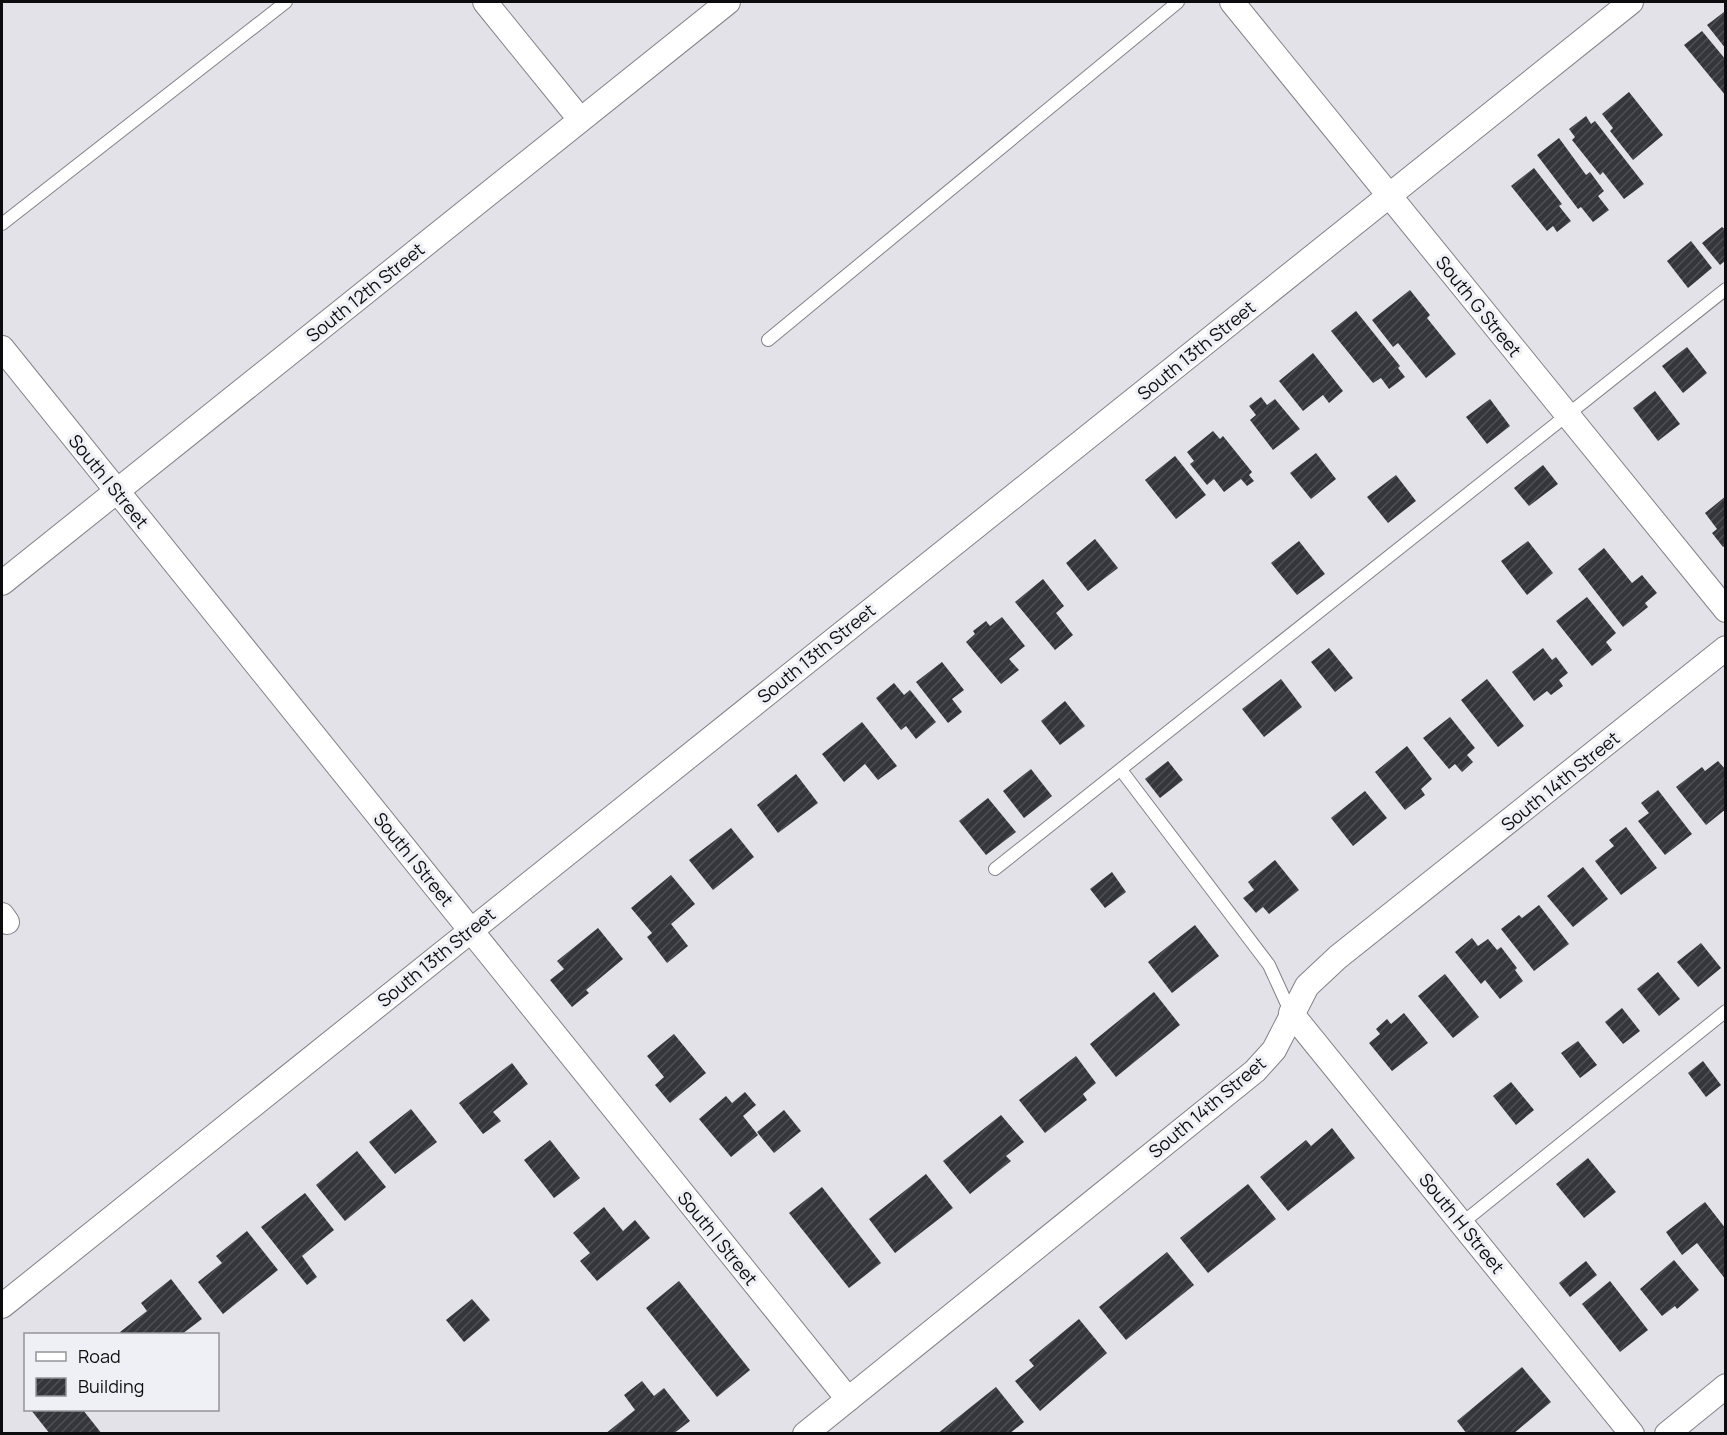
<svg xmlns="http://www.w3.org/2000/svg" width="1727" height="1435" viewBox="0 0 1727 1435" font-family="Manrope,sans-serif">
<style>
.building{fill:url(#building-hatch)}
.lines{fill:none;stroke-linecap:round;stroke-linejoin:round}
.service-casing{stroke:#828288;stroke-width:14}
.minor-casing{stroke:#828288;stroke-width:26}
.service{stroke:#fff;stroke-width:12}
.minor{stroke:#fff;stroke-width:24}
.labels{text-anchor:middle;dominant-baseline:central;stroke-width:6;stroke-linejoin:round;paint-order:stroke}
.street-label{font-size:18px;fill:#0c0c0e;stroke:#efeff6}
</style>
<defs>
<pattern id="building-hatch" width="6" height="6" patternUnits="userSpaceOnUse" patternTransform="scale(1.5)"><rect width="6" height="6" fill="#35363b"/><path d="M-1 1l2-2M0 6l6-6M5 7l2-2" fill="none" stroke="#4f5054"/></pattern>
</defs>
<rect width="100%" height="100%" fill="#e2e2e8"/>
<!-- building -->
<g class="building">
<path d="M1724 12 1726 13V49L1707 25Z"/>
<path d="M1702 31 1726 60V96L1684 45Z"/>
<path d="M1629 92 1663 135 1633 160 1610 131 1613 128 1602 114Z"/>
<path d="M1586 116 1591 124 1595 121 1644 184 1624 199 1603 172 1600 175 1572 140 1575 137 1569 129Z"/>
<path d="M1559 138 1586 175 1590 172 1604 191 1598 196 1609 210 1593 222 1581 207 1578 209 1537 155Z"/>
<path d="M1534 168 1562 204 1559 206 1571 221 1557 232 1553 226 1547 231 1511 186Z"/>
<path d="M1722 227 1726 230V260L1720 265 1702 243Z"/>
<path d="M1691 241 1712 268 1688 288 1667 261Z"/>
<path d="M1410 290 1430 315 1427 318 1456 354 1426 378 1398 343 1393 347 1372 320Z"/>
<path d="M1356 311 1400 366 1398 368 1405 377 1389 389 1381 378 1373 383 1331 331Z"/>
<path d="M1687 347 1707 373 1683 393 1662 366Z"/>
<path d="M1313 353 1343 391 1329 403 1323 395 1303 411 1279 381Z"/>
<path d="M1655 391 1680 424 1658 441 1633 408Z"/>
<path d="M1261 397 1267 405 1275 399 1300 429 1273 450 1250 420 1256 415 1249 406Z"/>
<path d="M1490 399 1510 426 1487 444 1466 417Z"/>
<path d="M1213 431 1220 439 1223 436 1252 472 1249 475 1254 481 1247 486 1241 479 1224 492 1214 479 1207 485 1190 464 1194 461 1187 452Z"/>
<path d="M1316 453 1336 479 1311 499 1290 473Z"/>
<path d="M1175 456 1206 495 1176 519 1145 480Z"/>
<path d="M1543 465 1558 484 1529 506 1514 488Z"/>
<path d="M1396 475 1416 501 1388 523 1367 497Z"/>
<path d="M1726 496V545L1723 547 1712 533 1717 529 1705 513Z"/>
<path d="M1095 539 1118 568 1088 591 1066 563Z"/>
<path d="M1299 541 1325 574 1297 595 1271 563Z"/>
<path d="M1528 541 1553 573 1527 595 1501 561Z"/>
<path d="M1604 548 1632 583 1642 575 1657 593 1645 603 1648 607 1623 627 1578 569Z"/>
<path d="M1043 579 1064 606 1056 613 1073 635 1055 650 1015 602Z"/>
<path d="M1587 597 1616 633 1606 642 1612 650 1592 666 1556 621Z"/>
<path d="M1002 617 1025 646 1009 659 1019 670 1001 684 966 642 975 634 973 631 986 621 990 626Z"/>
<path d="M1329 648 1353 678 1335 692 1311 662Z"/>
<path d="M1543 648 1552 660 1556 657 1568 673 1559 680 1563 686 1551 695 1547 691 1534 701 1512 672Z"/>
<path d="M942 662 964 690 952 699 962 712 948 723 916 682Z"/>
<path d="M1281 679 1302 707 1264 737 1242 709Z"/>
<path d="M1487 679 1524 726 1498 747 1461 700Z"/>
<path d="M894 683 904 695 910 690 936 722 916 739 906 726 901 730 876 698Z"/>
<path d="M1065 701 1085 726 1060 745 1041 721Z"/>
<path d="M1450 717 1475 748 1467 755 1473 762 1462 772 1455 764 1449 769 1423 738Z"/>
<path d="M862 722 897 766 878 780 865 764 844 782 822 754Z"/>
<path d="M1407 746 1432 779 1421 789 1425 795 1405 810 1375 772Z"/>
<path d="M1168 761 1183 780 1160 798 1145 779Z"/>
<path d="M1718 761 1726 770V809L1706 825 1676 787 1702 767 1705 771Z"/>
<path d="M1031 769 1052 796 1024 818 1003 791Z"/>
<path d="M796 774 818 803 778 833 757 805Z"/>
<path d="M1658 790 1692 834 1665 855 1638 821 1649 813 1641 803Z"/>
<path d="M1365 791 1387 818 1353 846 1331 818Z"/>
<path d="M988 798 1016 832 986 855 959 821Z"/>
<path d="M1626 827 1657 868 1621 895 1595 861 1614 846 1609 840Z"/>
<path d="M731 828 754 857 713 890 689 860Z"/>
<path d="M1275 860 1299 890 1269 914 1263 907 1256 913 1243 898 1254 890 1248 882Z"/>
<path d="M1583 867 1608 899 1573 927 1547 896Z"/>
<path d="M1112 872 1126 892 1105 908 1090 889Z"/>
<path d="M671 875 695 904 671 924 688 946 667 963 647 937 652 933 631 908Z"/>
<path d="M1539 905 1569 944 1534 971 1501 929 1519 915 1522 918Z"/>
<path d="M1195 925 1219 956 1172 993 1148 962Z"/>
<path d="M598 928 623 959 586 990 589 993 572 1007 550 980 564 969 557 961Z"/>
<path d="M1472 938 1478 946 1488 939 1497 950 1501 947 1517 968 1515 970 1523 981 1500 999 1485 980 1481 984 1455 952Z"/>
<path d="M1701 943 1721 968 1698 987 1677 962Z"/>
<path d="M1658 972 1680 999 1659 1016 1637 989Z"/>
<path d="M1445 974 1479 1017 1453 1038 1418 996Z"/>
<path d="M1154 992 1180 1025 1116 1077 1090 1044Z"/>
<path d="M1622 1008 1640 1031 1623 1044 1605 1022Z"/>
<path d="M1404 1013 1428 1043 1392 1071 1369 1043 1380 1034 1376 1029 1387 1019 1391 1024Z"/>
<path d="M674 1034 706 1073 670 1103 655 1085 664 1077 647 1056Z"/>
<path d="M1578 1041 1597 1065 1580 1078 1561 1053Z"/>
<path d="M1076 1056 1096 1083 1083 1094 1087 1100 1045 1133 1019 1100Z"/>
<path d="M1703 1061 1721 1085 1706 1097 1688 1073Z"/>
<path d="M512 1063 528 1084 493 1112 501 1121 483 1134 459 1103Z"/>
<path d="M1511 1082 1534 1110 1516 1125 1493 1096Z"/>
<path d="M745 1092 756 1105 743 1116 758 1135 731 1157 699 1119 726 1096 732 1103Z"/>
<path d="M411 1109 437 1142 395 1174 369 1142Z"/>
<path d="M784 1110 801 1131 774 1153 757 1132Z"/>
<path d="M1001 1115 1024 1142 1006 1156 1011 1161 970 1194 943 1161Z"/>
<path d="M1332 1128 1355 1158 1288 1211 1260 1177 1306 1140 1311 1146Z"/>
<path d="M550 1140 580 1178 554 1198 524 1160Z"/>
<path d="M357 1151 386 1187 345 1221 316 1185Z"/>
<path d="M1588 1158 1616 1192 1584 1218 1556 1184Z"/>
<path d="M926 1174 953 1208 895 1253 869 1219Z"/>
<path d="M1248 1184 1276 1219 1208 1273 1180 1238Z"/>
<path d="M822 1187 881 1263 849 1288 789 1213Z"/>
<path d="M305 1193 334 1230 302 1256 317 1277 307 1285 261 1227Z"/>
<path d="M1705 1202 1726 1229V1280L1697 1243 1682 1255 1666 1232Z"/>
<path d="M604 1207 623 1231 635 1220 650 1238 597 1281 580 1261 590 1253 573 1233Z"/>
<path d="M247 1231 278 1270 223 1314 198 1282 222 1263 216 1256Z"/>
<path d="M1167 1252 1194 1285 1126 1340 1099 1307Z"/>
<path d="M1674 1260 1699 1290 1677 1309 1675 1306 1662 1316 1640 1289Z"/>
<path d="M1586 1261 1597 1275 1570 1297 1559 1283Z"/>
<path d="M171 1279 202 1319 182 1334H122L120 1332 147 1311 141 1303Z"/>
<path d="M679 1281 750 1370 717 1397 646 1308Z"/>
<path d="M1610 1281 1648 1330 1620 1352 1582 1304Z"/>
<path d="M472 1299 490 1320 464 1342 446 1320Z"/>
<path d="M1079 1319 1107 1353 1040 1411 1015 1381 1034 1366 1029 1360Z"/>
<path d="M1522 1367 1551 1402 1513 1434H1467L1457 1421Z"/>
<path d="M642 1381 654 1396 664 1388 690 1421 673 1434H605L635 1410 624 1395Z"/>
<path d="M996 1387 1024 1422 1009 1434H937Z"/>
<path d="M31 1410H83L102 1434H50Z"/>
</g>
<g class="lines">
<defs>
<g id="service">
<path d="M2 224 286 2"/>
<path d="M768 340 1178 2"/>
<path d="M1121 770 1269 965 1291 1013"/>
<path d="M995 869 1726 289"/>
<path d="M1462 1223 1726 1011"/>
</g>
<g id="minor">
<path d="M485 2 579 118"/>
<path d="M1232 2 1726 610"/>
<path d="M2 348 848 1399"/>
<path d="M2 583 728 2"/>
<path d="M2 915 7 922"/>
<path d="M1291 1013 1632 1434"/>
<path d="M2 1306 1631 2"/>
<path d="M805 1434 1255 1071 1274 1050 1307 986 1338 957 1726 648"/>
<path d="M1667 1434 1726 1386"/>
</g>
</defs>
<!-- service casing -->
<use href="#service" class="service-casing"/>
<!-- minor casing -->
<use href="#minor" class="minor-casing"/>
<!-- service -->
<use href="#service" class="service"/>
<!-- minor -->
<use href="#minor" class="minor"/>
</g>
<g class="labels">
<!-- street labels -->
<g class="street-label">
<text transform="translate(365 292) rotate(-39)">South 12th Street</text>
<text transform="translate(1479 306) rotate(51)">South G Street</text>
<text transform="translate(1196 350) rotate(-39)">South 13th Street</text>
<text transform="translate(109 481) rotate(51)">South I Street</text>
<text transform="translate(816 653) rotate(-39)">South 13th Street</text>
<text transform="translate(1560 781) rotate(-39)">South 14th Street</text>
<text transform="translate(414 859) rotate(51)">South I Street</text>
<text transform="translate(436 957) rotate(-39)">South 13th Street</text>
<text transform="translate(1207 1107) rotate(-40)">South 14th Street</text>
<text transform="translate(1462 1223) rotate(51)">South H Street</text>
<text transform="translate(718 1238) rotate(51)">South I Street</text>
</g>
</g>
<!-- border -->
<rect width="1727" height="1435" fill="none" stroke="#0c0c0e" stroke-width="6"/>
<!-- legend -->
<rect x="24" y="1333" width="195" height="78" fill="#efeff6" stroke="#949499" stroke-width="1.5"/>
<rect x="36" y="1352" width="30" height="9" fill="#ffffff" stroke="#949499" stroke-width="1.5"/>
<text x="78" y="1363" font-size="18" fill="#0c0c0e">Road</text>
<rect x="36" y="1378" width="30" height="18" fill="url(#building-hatch)" stroke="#949499" stroke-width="1.5"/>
<text x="78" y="1393" font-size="18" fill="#0c0c0e">Building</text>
</svg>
